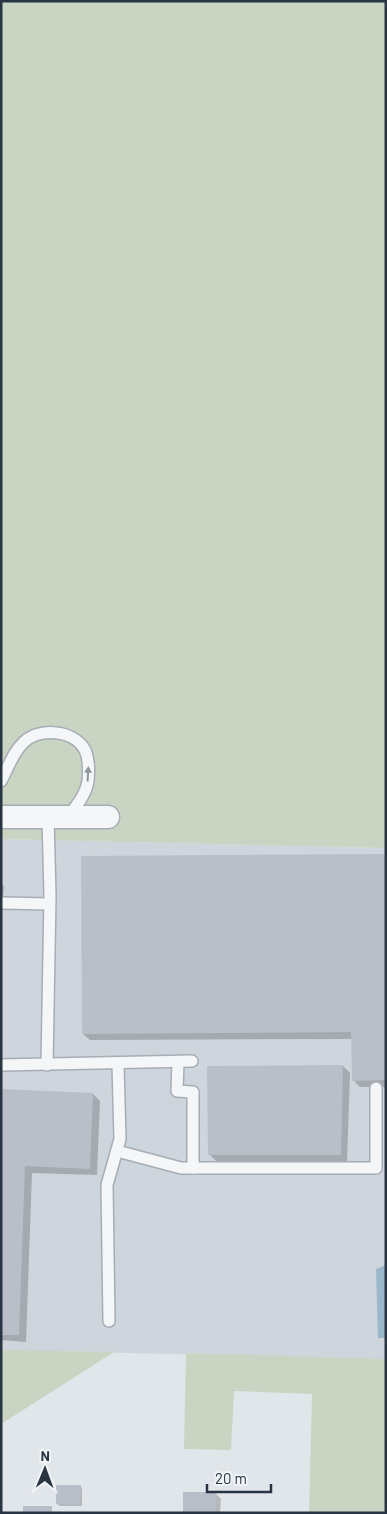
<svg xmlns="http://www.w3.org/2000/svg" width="387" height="1514" viewBox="0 0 387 1514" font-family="Barlow,sans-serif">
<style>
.built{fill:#cfd5dc}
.green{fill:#c9d5c2}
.water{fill:#9bb7cb}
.shadow{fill:#0003}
.building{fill:#b8bfc8}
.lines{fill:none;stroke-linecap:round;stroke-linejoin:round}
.lane-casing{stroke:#a6adb5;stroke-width:14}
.street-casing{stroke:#a6adb5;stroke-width:25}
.lane{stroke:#f4f6f8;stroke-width:11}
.street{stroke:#f4f6f8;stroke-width:22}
.oneway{fill:#8e969e}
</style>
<rect width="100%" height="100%" fill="#e1e6ea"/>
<!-- built -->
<path class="built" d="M1 839 386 848V1359L1 1350Z"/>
<!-- green -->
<g class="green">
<path d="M1 1H386V848L1 839Z"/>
<path d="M1 1350 114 1352 1 1424Z"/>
<path d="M186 1353 386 1359V1513H309L312 1394 234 1391 231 1450 184 1449Z"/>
</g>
<!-- water -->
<path class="water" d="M386 1265V1338H378L376 1269Z"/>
<!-- shadow -->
<g class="shadow">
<path d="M386 856V1087H360L353 1080 352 1039 90 1040 83 1034Z"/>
<path d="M1 884 4 886 1 916Z"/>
<path d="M343 1066 350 1073 347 1162 216 1161 209 1154Z"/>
<path d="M1 1091 93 1094 100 1101 97 1175 32 1173 26 1342 1 1340Z"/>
<path d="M80 1486 82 1488V1506H60L57 1504Z"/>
<path d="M216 1494 221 1499 220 1513H184Z"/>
</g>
<!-- building -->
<g class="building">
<path d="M386 854V1080L352 1081 351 1032 82 1034 81 856Z"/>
<path d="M343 1065 341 1155H208L207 1066Z"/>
<path d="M1 1089 93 1093 90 1169 25 1166 19 1335H1Z"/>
<path d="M56 1485H81L80 1504H56Z"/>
<rect x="183" y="1492" width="33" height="21"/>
<rect x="23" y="1506" width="29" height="7"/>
</g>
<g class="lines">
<defs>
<g id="lane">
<path d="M1 781C8 768 13 752 24 742 40 727 74 730 85 750 89 759 89 771 88 781 86 795 76 806 68 817"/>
<path d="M3 903 49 904"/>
<path d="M178 1062 177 1091 193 1092V1168"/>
<path d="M1 1065 192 1061"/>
<path d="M47 1065 50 896 48 817"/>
<path d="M117 1151 181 1168H376V1088"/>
<path d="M109 1321 107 1185 120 1139 118 1064"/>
</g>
<path id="street" d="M1 817H108"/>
</defs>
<!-- lane casing -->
<use href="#lane" class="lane-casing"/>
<!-- street casing -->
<use href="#street" class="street-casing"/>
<!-- lane -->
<use href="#lane" class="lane"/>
<!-- street -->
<use href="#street" class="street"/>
</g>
<!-- one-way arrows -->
<defs><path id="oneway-solid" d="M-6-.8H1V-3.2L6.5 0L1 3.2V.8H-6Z" transform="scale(1.25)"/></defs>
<use class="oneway" href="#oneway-solid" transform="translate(88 774) rotate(-87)"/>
<!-- border -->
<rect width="387" height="1514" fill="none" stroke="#293543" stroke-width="5"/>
<!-- north arrow -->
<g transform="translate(45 1469) rotate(1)" stroke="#f1f4f8" stroke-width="4" paint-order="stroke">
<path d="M0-4L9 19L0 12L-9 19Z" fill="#293543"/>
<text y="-8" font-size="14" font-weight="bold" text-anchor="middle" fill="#293543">N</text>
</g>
<!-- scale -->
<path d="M207 1484v8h64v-8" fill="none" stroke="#293543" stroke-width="2.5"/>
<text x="215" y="1484" font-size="15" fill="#293543" stroke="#f1f4f8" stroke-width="4" paint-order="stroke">20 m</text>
</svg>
